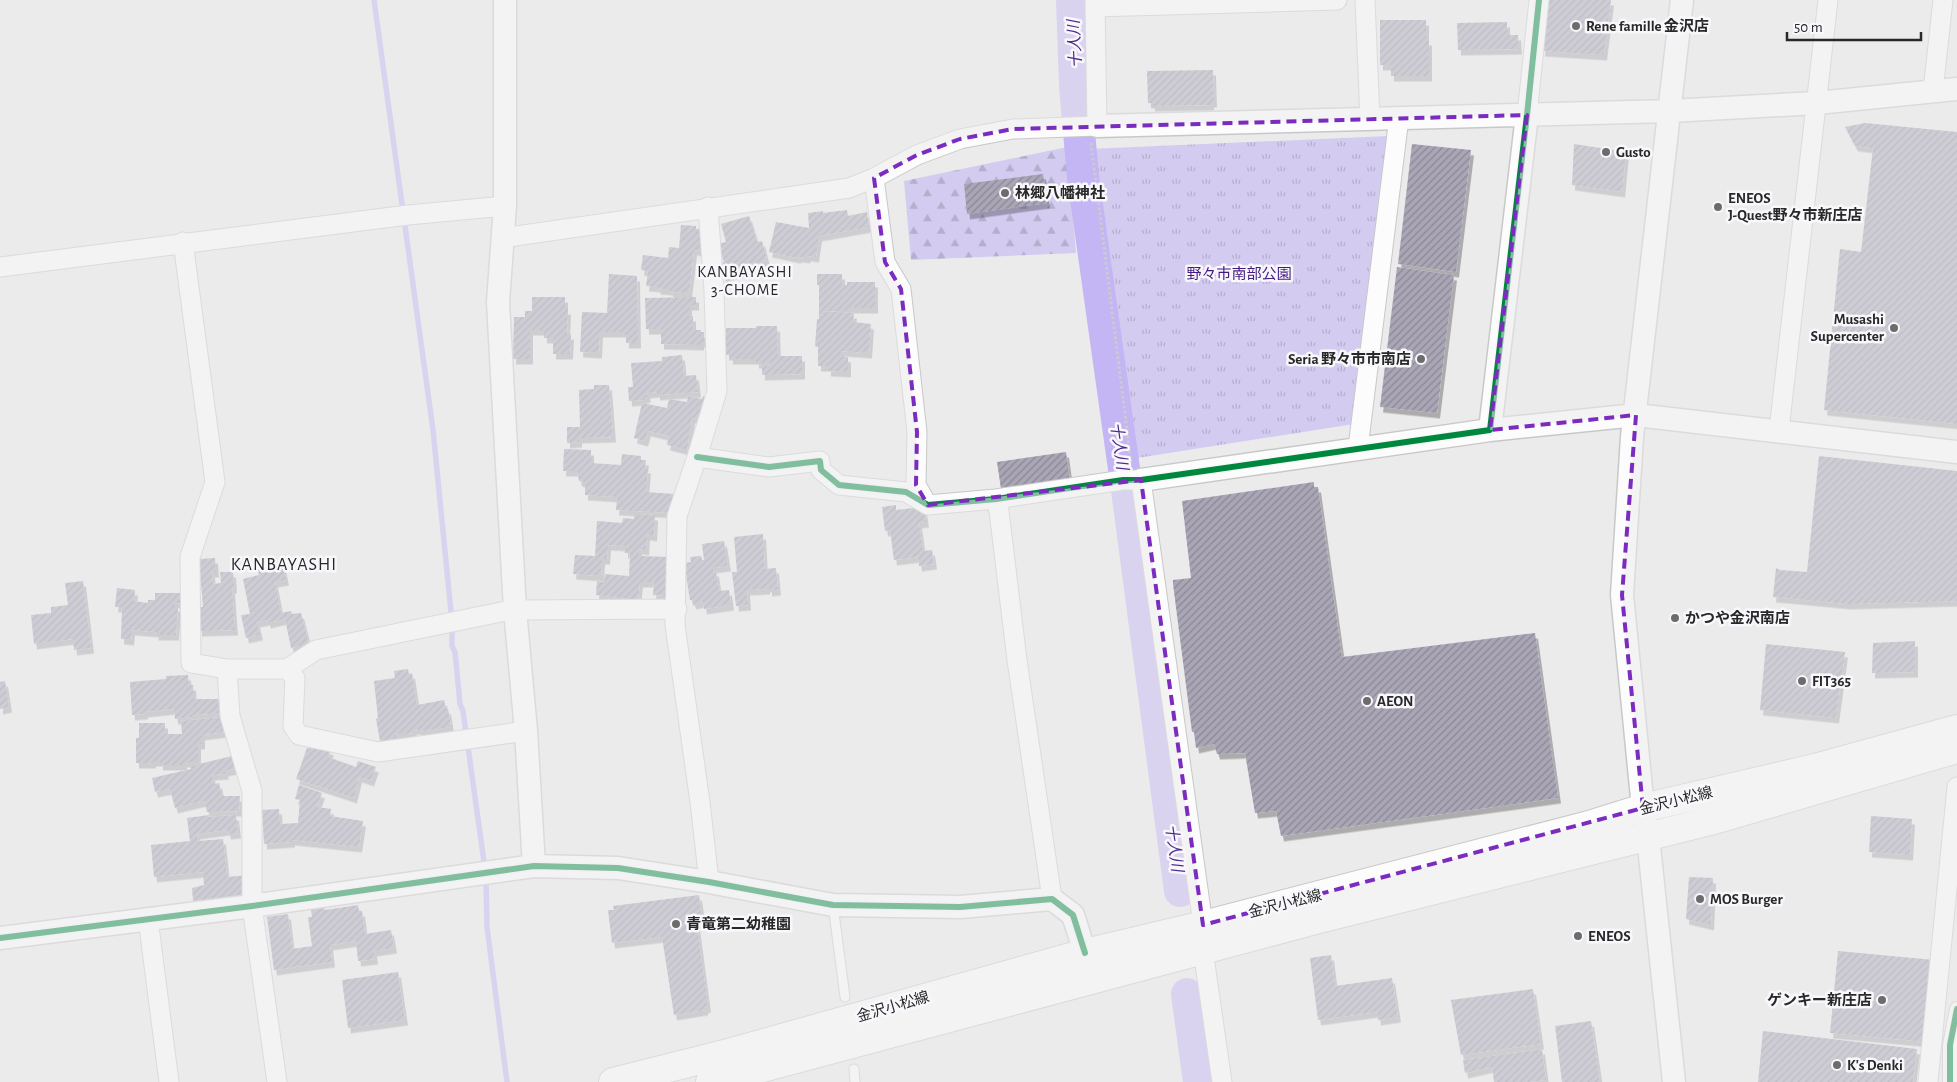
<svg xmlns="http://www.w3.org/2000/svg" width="1957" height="1082" font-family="'Alegreya Sans','Noto Sans JP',sans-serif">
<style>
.grass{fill:url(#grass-tufts)}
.forest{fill:url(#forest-firs)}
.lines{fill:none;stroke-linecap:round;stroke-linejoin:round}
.stream{stroke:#c4b6f4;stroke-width:5.5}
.river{stroke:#c4b6f4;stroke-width:32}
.building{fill:url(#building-hatch);filter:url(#shadow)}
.service-casing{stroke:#c8c8c9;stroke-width:11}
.pedestrian-casing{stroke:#c8c8c9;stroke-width:16}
.minor-casing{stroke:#c8c8c9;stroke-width:21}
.tertiary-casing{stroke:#c8c8c9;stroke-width:25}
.primary-casing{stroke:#c8c8c9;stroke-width:30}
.path{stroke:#cccccd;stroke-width:3;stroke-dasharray:2.5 2.5;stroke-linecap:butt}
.service{stroke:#fcfcfc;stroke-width:9}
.pedestrian{stroke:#fcfcfc;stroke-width:14}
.minor{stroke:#fcfcfc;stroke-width:19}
.tertiary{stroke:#fcfcfc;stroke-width:22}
.primary{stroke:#fcfcfc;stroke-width:28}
.cycleway-casing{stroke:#f8f7fb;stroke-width:9}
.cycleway{stroke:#00873e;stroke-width:6}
.marked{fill:none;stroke:#7b2cbf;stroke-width:4;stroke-dasharray:10 6;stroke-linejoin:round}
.poi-dot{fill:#6c6c6d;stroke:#f8f7fb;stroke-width:2}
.labels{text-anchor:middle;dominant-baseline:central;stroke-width:5;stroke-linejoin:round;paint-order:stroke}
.poi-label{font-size:15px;font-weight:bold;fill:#282829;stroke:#f8f7fb;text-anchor:start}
.park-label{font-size:15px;fill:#421a80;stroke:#f8f7fb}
.street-label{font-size:15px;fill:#282829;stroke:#f8f7fb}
.water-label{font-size:16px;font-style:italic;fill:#4e2a8f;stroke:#f8f7fb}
.neighbourhood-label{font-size:16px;letter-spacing:1px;fill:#282829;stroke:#f8f7fb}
.quarter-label{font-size:18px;letter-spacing:1px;fill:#282829;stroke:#f8f7fb}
</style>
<defs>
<pattern id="grass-tufts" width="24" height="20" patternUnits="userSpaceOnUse" patternTransform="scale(1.25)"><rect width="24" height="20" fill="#d3ccf0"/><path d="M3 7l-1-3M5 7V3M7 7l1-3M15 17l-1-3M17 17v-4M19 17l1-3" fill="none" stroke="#b5afce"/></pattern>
<pattern id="forest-firs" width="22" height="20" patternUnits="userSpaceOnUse" patternTransform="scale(1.25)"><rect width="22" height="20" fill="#d3ccf0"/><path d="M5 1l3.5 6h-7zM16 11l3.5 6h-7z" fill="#b5afce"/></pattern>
<pattern id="building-hatch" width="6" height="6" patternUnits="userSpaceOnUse" patternTransform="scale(1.25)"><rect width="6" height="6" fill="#aba6b6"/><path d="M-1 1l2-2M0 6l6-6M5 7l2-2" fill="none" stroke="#8b8794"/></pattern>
<filter id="shadow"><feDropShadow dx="3" dy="5.5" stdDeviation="0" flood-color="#0004"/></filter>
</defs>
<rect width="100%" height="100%" fill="#ebebec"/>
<path class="grass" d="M1388,136L1354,424L1131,459L1089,149Z"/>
<path class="forest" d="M1067,147L1076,253L911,260L904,181Z"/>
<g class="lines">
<path class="stream" d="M374,0L433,430L452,622V646L455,652L460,704L463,711L485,869
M486,878L487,927L507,1082"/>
<path class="river" d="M1072,0L1075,86L1083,177L1127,490L1180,891
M1187,994L1199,1082"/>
</g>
<path class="building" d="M1548,0H1611L1604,55L1542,51Z
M1380,20H1426V40H1429V76H1391V65H1380Z
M1507,22V35H1518L1519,49L1458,50L1457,23Z
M1213,70L1214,102H1211V105L1152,106V103H1148L1147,71Z
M1865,123L1957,132V424L1824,410L1840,249L1861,252L1873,148L1855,146L1845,127Z
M1412,144L1471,150L1456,272L1398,264Z
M1574,144L1626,152L1622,192L1572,185Z
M1043,174L1047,203L967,214L964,184Z
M847,210L848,216L867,212L869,227L819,236L816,257L808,256L807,258L800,257L797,258L769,252L776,222L809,228L808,213L823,211V213Z
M749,216L757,242L762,241L767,260L753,264L754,267L723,277L719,263L724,262L718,244L726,242L721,224Z
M681,225L696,226V229H699L701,236L702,251L694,250L689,293L670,292V290L657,289L658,287L646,286L648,271L641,270L643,255L668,258L669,247L679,248Z
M1397,267L1454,275L1437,413L1380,407Z
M609,274L637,276L638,343H626V335H624V332H600L599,353L580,352L582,312L607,313Z
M817,274H842V285H847V282H875V308H849V311H819V285H817Z
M532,297H565V309H568L567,334H571L570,354H553V338H544V330H530V359H513L514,317H525V311H532Z
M696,297V305H689V316H693V330H701V332H704V342H701V345L661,344V333H664V329H646L645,298Z
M819,311L854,313L853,322L871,324L869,353L841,351V356L848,357V372L828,371V366H818V347L815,346L817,319H819Z
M756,326H777L778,356H802V374L762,375V366H771V363H756V359H730V355H726V328H756Z
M682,355L684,376L696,375L698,392L657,395V392L647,393L648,397L644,398V400L629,401L628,387H633L631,363L662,361V357Z
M594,385H609L613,437L579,438V442L567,443V427H580L579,390L594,389Z
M688,396L702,399L703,396L709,398L705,416L698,414L697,419L692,418L687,450L667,445L669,436L648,431L645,441L634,438L642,403L667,408L669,399L687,402Z
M564,449L591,450V463L621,465L622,454L641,456V460H646L645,468H648L646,492L674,494L673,513L616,510L617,497L585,495V482L579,481L577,471H563Z
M1066,452L1070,481L1001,489L997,462Z
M1819,456L1957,471V601L1848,604L1773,597L1776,568L1780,570L1807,572Z
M1314,482V487H1318L1342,657L1535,633L1558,798L1281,836L1276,811L1255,813L1245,753L1217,754L1214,744L1196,748L1194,732H1192L1173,584V580L1191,578L1182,501Z
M896,505V510L922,507L924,509L926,522L919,523L923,551L932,550L934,564L919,566L918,557L894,560L890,530L885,531L882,507Z
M634,514L655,515L654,536L647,535L646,550L639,549V556L671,557L669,596L653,595L654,582H640L638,600L596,595L597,581L604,582L605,574L629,576L630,553H625V546L608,545L607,559H602L601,576L573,574L575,555L595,556L597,521L622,523L623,518L634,519Z
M763,534L765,569L776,568L778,590L769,591V587H767V589L747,590L748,605L736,606L732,572H737L734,537Z
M724,541L728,566L713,568V571H716L719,591L729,590L731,605L704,609L703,602L693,604L692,600H690L684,563L691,562L690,557L701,556L702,560H704L702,544Z
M215,558L216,572H212L213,584L221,583L220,572H233L234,588H232L235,630L199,631V614H201L200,607H203L199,559Z
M282,561L286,580L275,582L281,613L291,611L292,614L301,613L309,644L291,648L285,619L268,623L267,620L257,622L260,635L246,638L241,615L250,614L243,579L259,575L257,566Z
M83,581L91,648L74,650L73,639L34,644L31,615L51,613V607L68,605L65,583Z
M117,588L135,590L134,601L148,603V600H155V593H186V604L175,603V606H178L176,635H155L156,632L132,630L131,640L121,639L122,607H115Z
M1915,641V672L1872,673L1873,643Z
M1766,644L1845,652L1836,718L1760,710Z
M408,669L409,674L412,673L417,705L444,700L446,709H448L451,727L418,732V729L413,730V733L403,734V733H396L397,738L380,741L376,719L378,718L374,681L395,678L394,671Z
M188,675L189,685H193L194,699H224L225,713L192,715V717L175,719L174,709L145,712V714L132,715L130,682L166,679V676Z
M5,681L9,707L0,709V682Z
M222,717L224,732L202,735V744H198V762H184V765H160V761H153V763H136V738H139V723H165V734H182L181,721Z
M311,743L331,750L328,757L356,767L358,761L376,767L371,781L359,777L354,798L296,779L307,748L309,749Z
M232,756L235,769L225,771L226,774L212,775L214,784L219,783L222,796H240L239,811L207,812L204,801L175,808L170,789L155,792L152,778L191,769V766Z
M299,785L322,793L317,807L331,809L330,816L363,821L359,847L292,840V842L264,844L262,810L279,809L280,824L298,823L300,800L295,799Z
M209,815V817L236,815L238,833L228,834L227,830L197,834L198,841L223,839L227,877L248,875L250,896L193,901L192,888L204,885L203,872L154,877L151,845L190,841L187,818Z
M1871,816L1912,819L1910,855L1869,852Z
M1689,877L1713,878L1711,925L1686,919Z
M699,895L703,923L697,924L708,1007L705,1008V1010L674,1015L662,937L612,943L608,910H614L613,906Z
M358,905L359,911H362L365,934L391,930L394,948L374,951L375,959L358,961L356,941L330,945L332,962L274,970L267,917L288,914L292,949L312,946L308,917H312L311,909L324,907L325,910Z
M1838,951L1934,960L1927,1042L1830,1033Z
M1331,955L1335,986L1392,978L1398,1017L1378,1020L1377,1012L1318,1020L1310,958Z
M398,972L405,1020L348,1028L342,980Z
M1533,989L1541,1044L1461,1055L1451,1000Z
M1591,1021L1600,1082H1562L1555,1026Z
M1763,1031L1917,1049L1913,1082H1758Z
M1542,1049L1546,1080L1529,1082H1494L1492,1067L1465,1073L1463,1060Z"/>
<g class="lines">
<g class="service-casing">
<path id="service" d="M833,905L845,997
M854,1069L855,1082"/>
</g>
<g class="pedestrian-casing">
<path id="pedestrian" d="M1950,1082V1045L1957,1009"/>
</g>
<g class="minor-casing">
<path id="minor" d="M1365,0L1370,119
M1095,7L1337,0
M1933,91L1943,0
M1527,115L1539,0
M874,178L885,262L901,289L917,432L916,485L927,504
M708,207L714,291L717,391L697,457L677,516L675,625L700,802L709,882
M502,238L849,188L874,178L917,155L960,139L1013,129L1097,126L1095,0
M183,242L215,482L190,557L191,663L227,669H287L316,650L501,612L515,610L677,609
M0,267L408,215L505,206
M1779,430L1828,0
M1358,448L1399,118
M697,457L769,467L820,461L821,470L839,485L906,492L928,505L996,499L1123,480H1141L1203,925
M996,499L999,511L1017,660L1052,899
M227,669L230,716L252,791V906L277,1082
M287,669L295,678L293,726L299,735L378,752L526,731
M1957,787L1952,838L1957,840
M148,919L169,1082
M1203,950L1222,1082
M1928,1082L1952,838"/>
</g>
<g class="tertiary-casing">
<path id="tertiary" d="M505,0V206L498,302L515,610L526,731L534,866
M1097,126L1670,111L1817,103L1957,89
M1490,430L1636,415L1957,452
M1141,480L1490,430L1527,115
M0,938L252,906L534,866L618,868L709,882L833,905L960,907L1052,899L1073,915L1085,953
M1674,1082L1648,837L1643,808L1622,595L1632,437L1682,0"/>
</g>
<g class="primary-casing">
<path id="primary" d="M613,1082L732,1052L1085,953L1203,925L1589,825L1643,808L1815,768L1957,729
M710,1082L1319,919L1710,821L1957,749"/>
</g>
<path class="path" d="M1091,143L1131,462"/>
<use href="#service" class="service"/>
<use href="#pedestrian" class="pedestrian"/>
<use href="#minor" class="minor"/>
<use href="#tertiary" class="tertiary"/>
<use href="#primary" class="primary"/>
<g class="cycleway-casing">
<path id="cycleway" d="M697,457L769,467L820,461L821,470L839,485L906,492L928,505L996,499L1123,480H1141L1490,430L1527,115L1539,0
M0,938L252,906L534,866L618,868L709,882L833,905L960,907L1052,899L1073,915L1085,953
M1950,1082V1045L1957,1009"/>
</g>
<use href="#cycleway" class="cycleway"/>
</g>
<path d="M0 0H1957V1082H0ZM1527,115L1490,430L1636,415L1622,595L1643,808L1203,925L1141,480L928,505L916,485L917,432L901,289L885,262L874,178L917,155L960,139L1013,129Z" fill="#ebebec" fill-opacity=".55" fill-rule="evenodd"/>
<path class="marked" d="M1527,115L1490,430L1636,415L1622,595L1643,808L1203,925L1141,480L928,505L916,485L917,432L901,289L885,262L874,178L917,155L960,139L1013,129Z"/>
<g class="poi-dot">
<circle cx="1576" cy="26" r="5"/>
<circle cx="1606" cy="152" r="5"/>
<circle cx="1005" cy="193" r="5"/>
<circle cx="1718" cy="207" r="5"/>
<circle cx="1894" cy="328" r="5"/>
<circle cx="1421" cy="359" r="5"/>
<circle cx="1675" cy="618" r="5"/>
<circle cx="1802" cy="681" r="5"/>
<circle cx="1367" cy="701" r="5"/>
<circle cx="1700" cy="899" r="5"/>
<circle cx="676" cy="924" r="5"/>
<circle cx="1578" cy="936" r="5"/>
<circle cx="1882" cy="1000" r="5"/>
<circle cx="1837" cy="1065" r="5"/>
</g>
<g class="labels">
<g class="poi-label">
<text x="1586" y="26">Rene famille 金沢店</text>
<text x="1616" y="152">Gusto</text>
<text x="1015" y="193">林郷八幡神社</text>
<text x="1728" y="198">ENEOS<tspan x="1728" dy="17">J-Quest野々市新庄店</tspan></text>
<text x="1884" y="319" text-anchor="end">Musashi<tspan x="1884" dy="17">Supercenter</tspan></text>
<text x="1411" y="359" text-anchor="end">Seria 野々市市南店</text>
<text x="1685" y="618">かつや金沢南店</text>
<text x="1812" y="681">FIT365</text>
<text x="1377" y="701">AEON</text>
<text x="1710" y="899">MOS Burger</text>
<text x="686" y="924">青竜第二幼稚園</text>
<text x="1588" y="936">ENEOS</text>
<text x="1872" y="1000" text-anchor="end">ゲンキー新庄店</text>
<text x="1847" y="1065">K's Denki</text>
</g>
<g class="park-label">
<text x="1239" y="274">野々市南部公園</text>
</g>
<g class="street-label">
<text transform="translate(1676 801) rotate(-14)">金沢小松線</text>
<text transform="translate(1285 904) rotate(-14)">金沢小松線</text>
<text transform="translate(893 1007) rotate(-16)">金沢小松線</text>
</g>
<g class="water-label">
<text transform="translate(1075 44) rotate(-93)">十人川</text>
<text transform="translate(1119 446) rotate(82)">十人川</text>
<text transform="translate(1174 848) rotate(82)">十人川</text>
</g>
<g class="neighbourhood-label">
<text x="745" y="272">KANBAYASHI<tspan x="745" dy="18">3-CHOME</tspan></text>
</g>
<g class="quarter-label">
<text x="284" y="565">KANBAYASHI</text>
</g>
</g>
<path d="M1787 32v8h134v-8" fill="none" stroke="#282829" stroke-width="2.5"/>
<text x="1794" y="32" font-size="15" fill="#282829" stroke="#f8f7fb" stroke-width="4" paint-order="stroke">50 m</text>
</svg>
